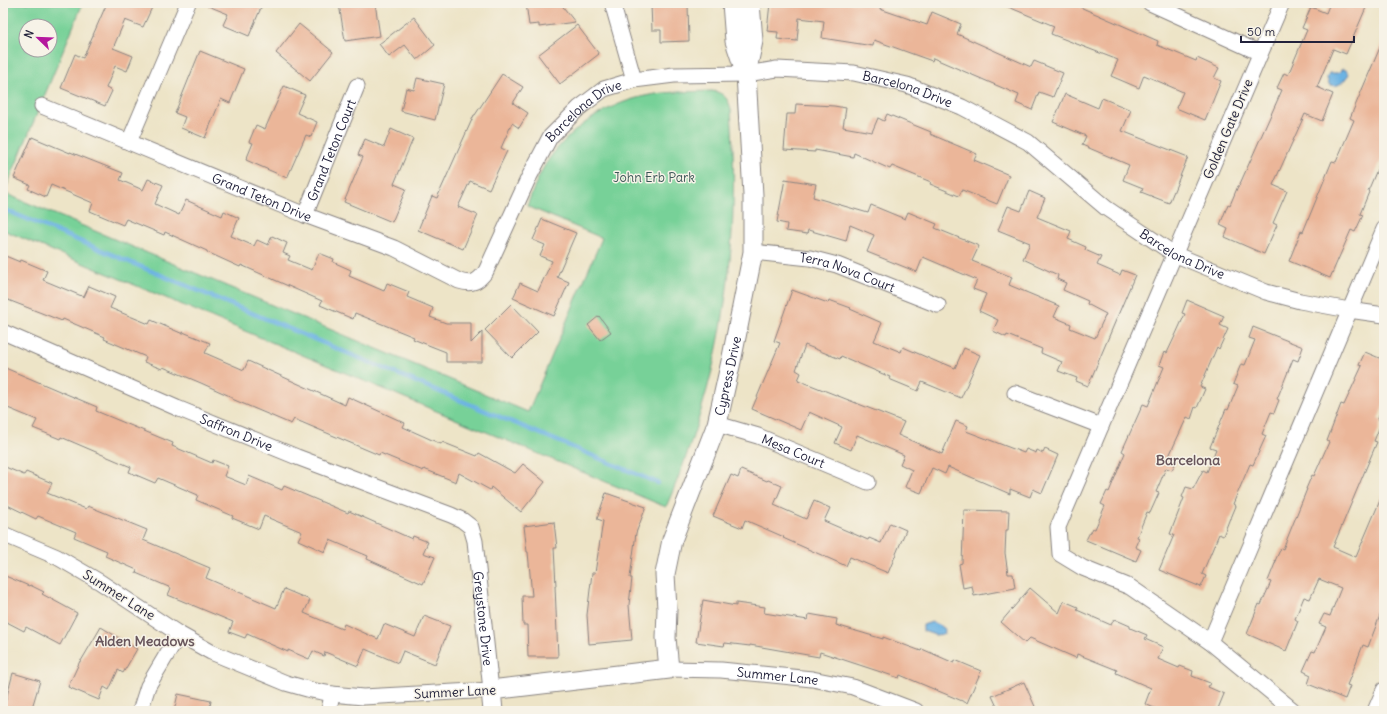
<svg xmlns="http://www.w3.org/2000/svg" width="1387" height="714" font-family="Delius,sans-serif">
<style>
.green{fill:#77d198;stroke:#4c7a6a;fill-rule:evenodd}
.water{fill:#6cb3e3;stroke:#476a8f}
.lines{fill:none;stroke-linecap:round;stroke-linejoin:round}
.stream{stroke:#6cb3e3;stroke-width:4.5}
.building{fill:#ebb699}
.minor-casing{stroke:#888381;stroke-width:17}
.tertiary-casing{stroke:#888381;stroke-width:21}
.minor{stroke:#fff;stroke-width:15}
.tertiary{stroke:#fff;stroke-width:19}
.labels{text-anchor:middle;dominant-baseline:central;stroke-width:3;stroke-linejoin:round;paint-order:stroke}
.street-label{font-size:13px;fill:#22223b;stroke:#f7f3e8}
.park-label{font-size:13px;fill:#3c5757;stroke:#f7f3e8}
.neighbourhood-label{font-size:14px;font-weight:bold;fill:#68565c;stroke:#f7f3e8}
</style>
<rect width="100%" height="100%" fill="#f7f3e8"/>
<filter id="ink" filterUnits="userSpaceOnUse"><feTurbulence type="fractalNoise" baseFrequency=".025" numOctaves="2"/><feDisplacementMap in="SourceGraphic" scale="8" xChannelSelector="R" yChannelSelector="G"/><feConvolveMatrix kernelMatrix="1 2 1 2 8 2 1 2 1" color-interpolation-filters="sRGB"/></filter>
<filter id="wash" filterUnits="userSpaceOnUse"><feTurbulence type="fractalNoise" baseFrequency=".012" numOctaves="4" result="noise"/><feDisplacementMap in="SourceGraphic" scale="16" xChannelSelector="R" yChannelSelector="G"/><feGaussianBlur stdDeviation="0.9" result="paint"/><feColorMatrix in="noise" values="0 0 0 0 0 0 0 0 0 0 0 0 0 0 0 0 0 1.4 0 .05"/><feComposite in="paint" operator="in"/></filter>
<g filter="url(#wash)">
<rect width="100%" height="100%" fill="#ede4c7"/>
<path class="green" d="M3,3H83L4,193L528,412L602,238L527,206C533,190 539,173 549,159C571,128 607,104 645,96C666,91 689,92 712,91C723,92 729,99 731,110C738,210 731,311 702,407C692,442 680,475 666,507L3,230ZM26,26H50V50H26Z"/>
<path class="water" d="M1342,69L1346,70L1349,74C1344,81 1338,89 1329,84L1327,78L1329,73H1338Z
M932,622L944,628L945,630L944,634L935,635L923,631V625Z"/>
<g class="lines">
<path class="stream" d="M3,209L658,483"/>
</g>
<g id="blocks">
<path class="building" d="M107,3H154L143,27L125,20L113,48L133,56L127,71L115,66L106,88L112,91L105,106L61,88L75,54L83,58Z
M201,3H263L249,36L223,25L228,14Z
M348,3H375L380,36L345,41L339,4Z
M526,3H560L575,22L539,27V24L529,25Z
M770,3H881L880,9L927,25L932,12L961,24L957,34L1031,67L1034,61L1063,73L1053,97L1039,92L1032,110L1016,103L1019,95L933,58L932,61L874,40L873,46L822,38L824,21L799,18L797,41L777,39L778,32L767,31Z
M999,3H1082L1080,7L1158,41L1157,45L1196,61L1197,58L1219,68L1214,78L1221,81L1205,120L1176,108L1183,92L1144,75L1139,88L1111,76L1118,60L1051,34L1054,26Z
M1330,3H1368L1346,54L1333,49L1317,87L1333,94L1322,121L1305,114L1273,185L1287,191L1273,223L1277,225L1264,254L1225,237L1228,229L1220,225L1228,204L1230,205L1238,186H1239L1282,90L1277,88L1284,73L1288,75L1307,30L1302,28L1311,7L1326,13Z
M651,5H688L689,41L661,42V30H652Z
M414,17L435,45L417,60L405,45L389,57L379,44Z
M299,24L333,52L310,81L276,53Z
M577,25L599,54L560,84L538,55Z
M1384,38V153L1368,191L1369,192L1360,214L1363,215L1355,232L1351,230L1330,278L1289,261L1301,231L1303,232L1332,161L1336,162L1354,120L1350,118Z
M200,51L244,69L230,103L221,99L205,138L181,128L185,117L175,113Z
M502,74L523,87L513,103L528,113L519,128L512,123L501,148L507,151L489,189L470,181L458,207L478,215L463,249L418,230L432,196L437,198L474,115H475Z
M417,78L444,84L435,120L401,111L406,88L414,90Z
M284,86L305,95L297,113L317,122L311,137L306,135L287,178L246,160L253,143L249,142L256,125L265,129Z
M1065,94L1098,108L1102,98L1131,110L1122,131L1188,157L1169,203L1141,192L1143,188L1123,180L1129,165L1082,145L1086,136L1053,122Z
M796,104L834,106L846,108L843,127L872,132L878,118L884,121L887,114L931,132L930,134L977,154L974,160L1009,175L997,204L962,190L959,196L930,184L931,182L892,166L890,169L854,153L853,157L815,150V152L784,150L787,114H795Z
M391,129L413,139L394,184L406,189L392,222L344,202L363,157L358,155L365,139L384,147Z
M32,137L70,153V152L123,173L120,180L143,190L148,179L163,185L155,204L179,215L186,200L222,216L224,211L239,218L231,236L254,246L257,240L268,245L272,236L287,243L283,253L290,256L288,260L312,270L319,253L334,259L333,262L351,270L349,276L384,291L387,283L409,292L407,297L433,308L430,317L446,323H471V343L482,332V362H446V352L413,339L414,337L355,313L353,319L320,305L322,301L241,265L240,267L207,252V251L165,232L164,235L126,219L123,225L90,211L93,203L51,185L46,197L28,189L30,185L14,178Z
M785,179L816,184L813,197L868,213L871,205L905,219L908,212L937,224L935,228L979,246L972,261L1012,277L1009,285L1059,306L1054,317L1071,324L1070,328L1095,338L1106,314L1087,304L1088,301L1063,290L1066,283L1057,279L1058,275L1023,259L1030,243L998,230L1008,206L1021,211L1029,191L1045,198L1037,217L1071,231L1068,239L1086,247L1085,250L1101,257L1097,265L1120,275L1122,270L1135,275L1088,386L1076,381L1077,378L1058,371L1062,362L1041,353L1042,349L1007,335L1006,337L993,331L998,320L979,311L986,294L973,289L977,280L923,257L917,272L867,252L874,235L850,225L846,241L808,230L807,234L786,231L787,224L777,222Z
M542,219L576,233L557,277L569,282L554,316L513,298L520,283L538,291L552,261L540,256L545,245L533,240Z
M3,255L20,262L21,260L47,271L43,280L84,297L89,286L115,297L110,308L149,324L151,320L183,334V332L210,343L205,353L244,370L248,361L345,405L348,397L405,423L403,427L441,444L442,442L477,456L479,453L515,473L523,464L545,482L521,512L491,487L490,490L459,473L456,482L424,469L423,471L380,453L379,455L294,419L291,424L232,399V397L201,383L163,367L162,369L144,362L146,357L104,339L105,337L63,319L62,321L3,298Z
M792,290L828,303L829,300L851,308L850,309L882,323L874,341L901,352L903,347L942,364L943,363L955,368L964,348L980,355L961,398L922,382L918,391L889,379L890,377L841,356L840,359L805,345L796,370L801,373L798,380L904,422L898,435L942,454L956,421L968,426L966,431L1024,453L1026,449L1036,453L1037,450L1043,453L1045,449L1058,455L1042,493L1033,489L1030,497L1010,489V494L948,467L945,474L932,468L921,493L905,487L912,470L900,464L904,455L857,435L851,450L835,443L842,427L809,412L801,430L752,409L780,343L774,341Z
M1187,300L1224,316L1220,325L1228,329L1219,349L1217,347L1200,387L1205,389L1197,408L1195,407L1191,419L1187,417L1169,456L1177,460L1172,470L1166,468L1156,492L1159,493L1150,513L1147,512L1137,537L1139,538L1135,547L1141,550L1136,561L1086,540L1092,528L1095,529L1105,506L1101,504L1107,491L1109,492L1125,453L1122,451L1143,404L1148,406L1164,367L1159,365L1164,352L1167,353L1175,336L1185,314L1182,313Z
M511,304L538,332L512,358L485,330Z
M599,316L611,332L600,340L588,325Z
M1253,327L1303,347L1298,361L1293,359L1277,399L1279,400L1274,413L1271,412L1262,434L1266,436L1253,465L1250,464L1233,504L1236,506L1231,518H1230L1223,536L1219,534L1202,574L1206,576L1201,587L1159,570L1174,535L1170,534L1184,498L1182,497L1186,487L1193,489L1203,470L1207,472L1216,449L1210,447L1226,409L1228,410L1238,386L1233,384L1241,364L1245,365L1255,340L1249,338Z
M1365,352L1384,360V404L1378,419L1382,421L1374,441L1377,442L1333,547L1356,557L1384,491V605L1368,647L1363,645L1354,668L1347,685L1350,686L1345,699L1308,684L1311,675L1303,671L1312,651L1315,652L1326,627L1319,624L1324,614L1330,616L1341,588L1319,579L1310,599L1304,597L1295,619L1298,621L1286,651L1247,634L1259,604L1261,605L1271,582L1268,581L1276,561H1275L1281,548L1283,549L1307,489H1306L1312,475L1314,476L1329,442L1327,441L1341,404L1344,405L1362,366L1359,365Z
M3,367L97,407L96,411L173,443L172,446L212,463L213,460L228,466L224,476L246,485L249,476L282,490L284,486L348,513L349,511L412,539L413,536L428,542L423,553L435,557L423,584L367,559L368,556L330,540L325,552L298,540L302,532L264,516L259,529L232,518L233,516L196,500L198,495L158,478L155,483L129,472L131,467L61,437L60,439L33,428L37,420L3,406Z
M3,466L24,475L26,472L52,483L47,493L86,509L88,506L147,530L143,540L210,568L206,578L276,608L284,589L310,600L304,613L342,629L344,624L378,639L384,624L415,637L424,616L450,626L435,664L403,651L398,663L365,649L358,666L325,652L324,656L313,651L309,659L288,650V652L247,634L245,638L229,632L233,622L168,595L171,588L136,573L137,570L105,556L107,551L74,537L76,532L38,516L36,519L3,503Z
M741,470L767,481L768,480L782,486L774,505L806,519L814,501L830,508L824,521L868,540L869,538L881,543L890,523L906,530L888,573L850,557L846,566L783,538L784,537L745,520L742,528L713,516L731,475L738,478Z
M606,493L646,507L636,533L630,578H632L629,605L632,640L589,644L587,615L592,573H595L603,521L597,519Z
M964,510L1009,511L1008,530H1006L1005,553L1008,574H1013L1015,588L974,596L972,586L963,588L959,564L962,563Z
M554,522L557,548H554L556,586H555L558,657H528L527,625H523L522,596H532L528,552H527L524,526Z
M3,575L29,586L30,585L44,592L42,594L77,613L60,645L26,627L24,631L3,620Z
M1030,588L1059,613L1064,601L1078,607L1077,610L1111,625L1114,619L1130,626V628L1147,635L1145,639L1163,647L1158,659L1179,668L1180,666L1193,671L1192,676L1210,683L1208,687L1224,694L1217,711H1161L1145,704L1151,688L1116,673L1117,670L1077,654L1076,658L1030,638L1025,643L1001,622Z
M703,600L736,606V603L765,607L764,613L808,620L809,614L837,619L836,625L883,639V637L921,651L922,649L954,663L955,660L981,671L967,703L900,675L899,678L820,652L819,657L750,645V646L725,643L724,646L696,642Z
M101,627L137,649L123,673L118,670L109,690L104,687L99,700L68,687L80,661H81Z
M13,673L40,681L31,711H3Z
M1024,682L1037,711H999L992,696Z
M178,694L211,701L209,711H174Z"/>
</g>
</g>
<g filter="url(#ink)">
<use href="#blocks" fill-opacity="0" stroke="#888381" stroke-width="1"/>
<g class="lines">
<g class="minor-casing">
<g id="minor">
<path d="M614,3L613,6L634,80"/>
<path d="M1150,3L1260,53"/>
<path d="M1282,3L1058,527L1060,554L1083,568L1130,587L1210,642L1294,711"/>
<path id="s1" d="M42,106L305,215L394,248L459,281C472,285 478,282 486,271L528,179L550,137L579,108L604,89L634,80L674,75L746,74L777,69L854,73L907,85L962,107L1028,142L1106,208L1174,254L1266,292L1300,301L1349,310L1384,315"/>
<path d="M129,142L188,3"/>
<path id="s2" d="M305,215L357,86"/>
<path id="s3" d="M753,252L810,258L837,265L938,305"/>
<path id="s4" d="M3,332L177,408L297,457L451,515L462,520L471,527L475,541L491,690L363,697L332,694L311,690L286,683L211,652L179,634L100,582L57,557L3,534"/>
<path d="M1015,393L1101,426"/>
<path id="s5" d="M717,424L758,436L868,482"/>
<path d="M1210,642L1384,229"/>
<path id="s6" d="M669,669L721,670L812,679L853,687L916,711"/>
<path d="M140,711L148,686L179,634"/>
<path d="M329,711L332,694"/>
<path d="M1375,711L1384,690"/>
</g>
</g>
<g class="tertiary-casing">
<g id="tertiary">
<path d="M746,74L753,41L750,3"/>
<path id="s7" d="M493,711L491,690L669,669L666,638L667,609L665,574L672,540L717,424L732,357L753,252V195L746,74L735,41L732,3"/>
</g>
</g>
<use href="#minor" class="minor"/>
<use href="#tertiary" class="tertiary"/>
</g>
</g>
<g class="labels">
<g class="street-label">
<text stroke="none"><textPath href="#s1" startOffset="1013">Barcelona Drive</textPath></text>
<text stroke="none"><textPath href="#s1" startOffset="676">Barcelona Drive</textPath></text>
<text transform="translate(1228 129) rotate(-67)">Golden Gate Drive</text>
<text stroke="none"><textPath href="#s2" startOffset="70">Grand Teton Court</textPath></text>
<text stroke="none"><textPath href="#s1" startOffset="238">Grand Teton Drive</textPath></text>
<text stroke="none"><textPath href="#s1" startOffset="1337">Barcelona Drive</textPath></text>
<text stroke="none"><textPath href="#s3" startOffset="97">Terra Nova Court</textPath></text>
<text stroke="none"><textPath href="#s7" startOffset="504">Cypress Drive</textPath></text>
<text stroke="none"><textPath href="#s4" startOffset="254">Saffron Drive</textPath></text>
<text stroke="none"><textPath href="#s5" startOffset="81">Mesa Court</textPath></text>
<text transform="translate(119 595) rotate(32)">Summer Lane</text>
<text stroke="none"><textPath href="#s4" startOffset="600">Greystone Drive</textPath></text>
<text stroke="none"><textPath href="#s6" startOffset="109">Summer Lane</textPath></text>
<text transform="translate(455 692) rotate(-3)">Summer Lane</text>
</g>
<g class="park-label">
<text x="654" y="177">John Erb Park</text>
</g>
<g class="neighbourhood-label">
<text x="1188" y="460">Barcelona</text>
<text x="145" y="641">Alden Meadows</text>
</g>
</g>
<rect width="1387" height="714" fill="none" stroke="#f7f3e8" stroke-width="16"/>
<g transform="translate(38 38) rotate(293)"><circle r="19" fill="#f7f3e8" stroke="#a29fa3"/>
<path d="M0-3L7 15L0 10L-7 15Z" fill="#b5179e"/>
<text y="-6" font-size="11" font-weight="bold" text-anchor="middle" fill="#22223b">N</text>
</g>
<path d="M1241 36v6h113v-6" fill="none" stroke="#22223b" stroke-width="2"/>
<text x="1247" y="36" font-size="12" fill="#22223b" stroke="#f7f3e8" stroke-width="3" paint-order="stroke">50 m</text>
</svg>
